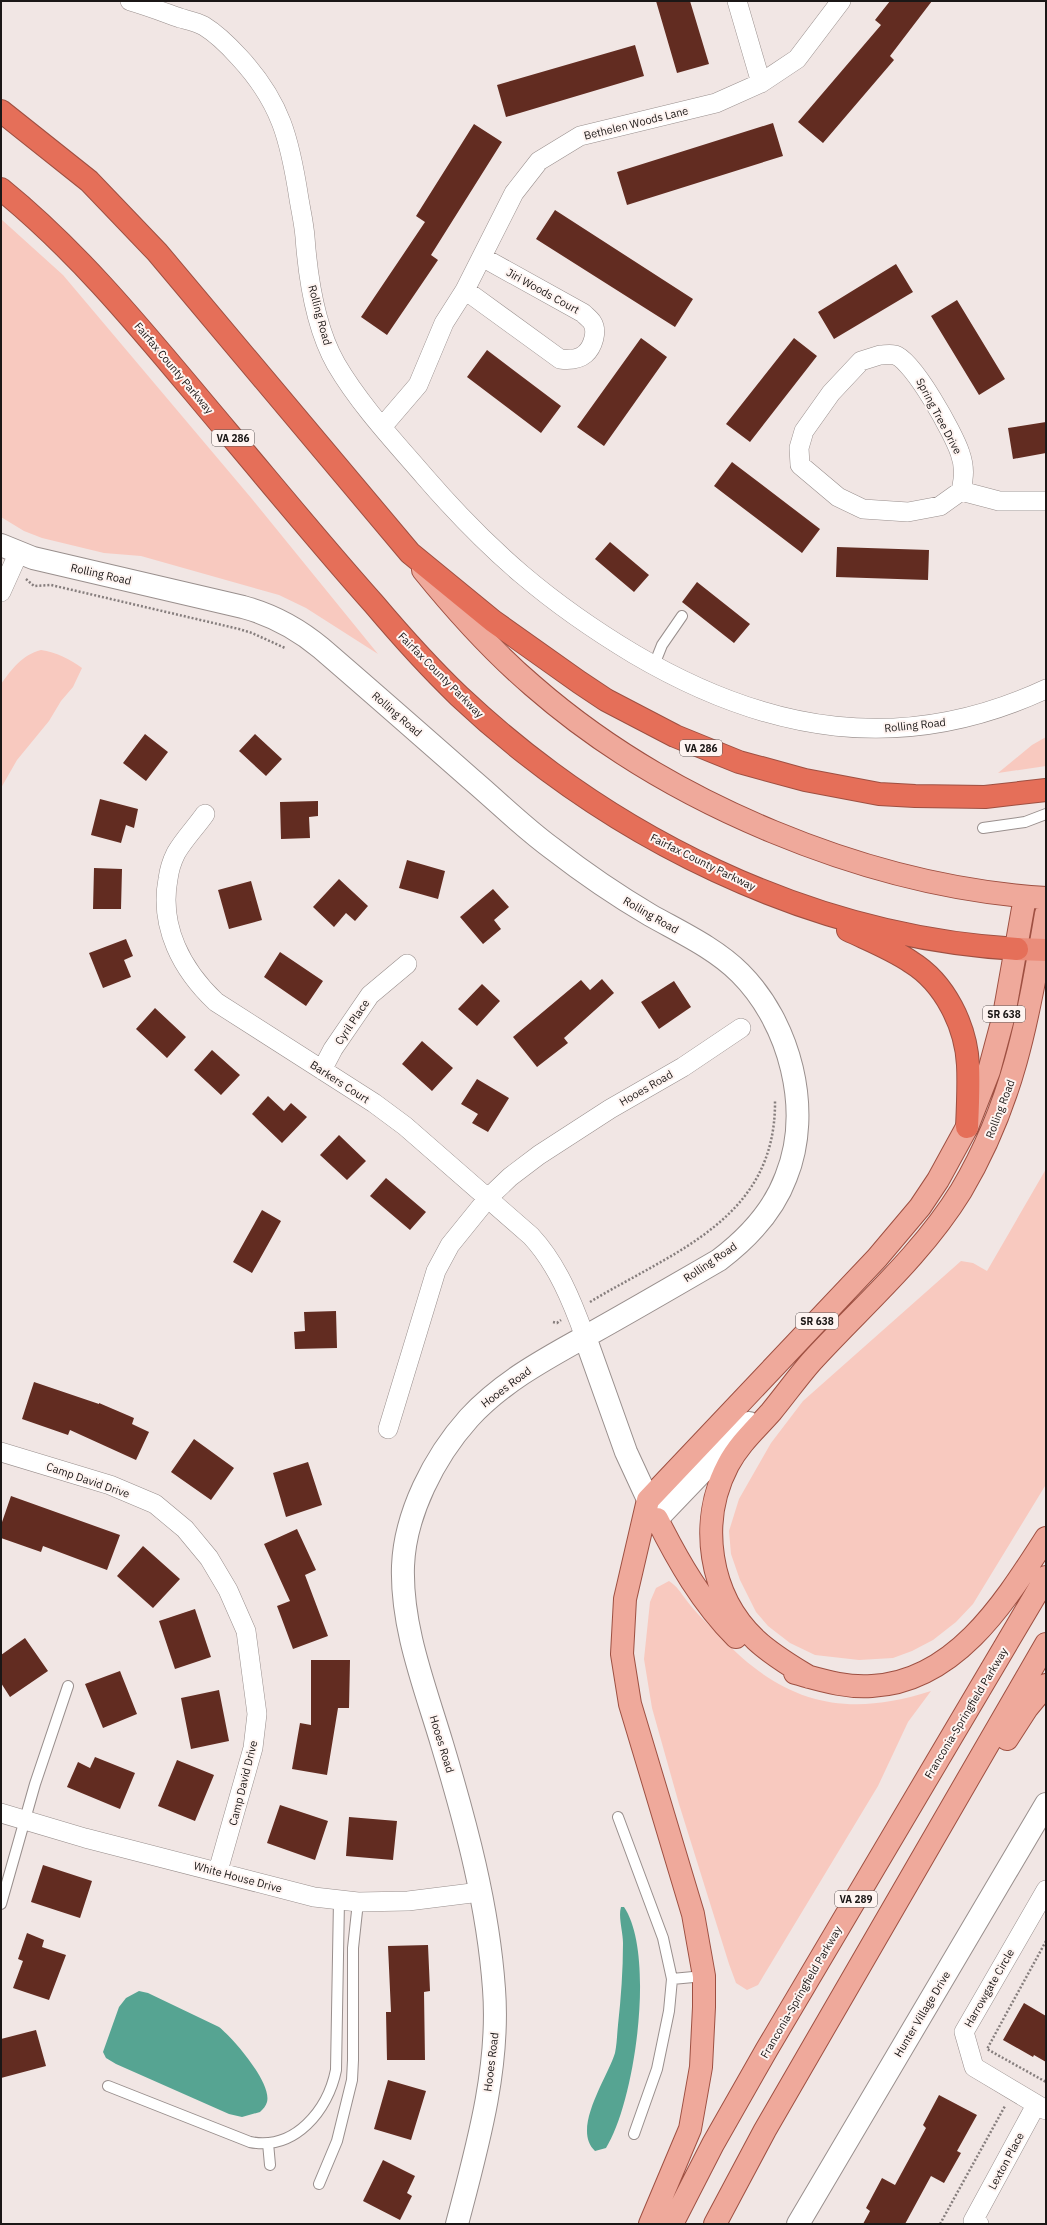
<svg xmlns="http://www.w3.org/2000/svg" width="1047" height="2225" font-family="'IBM Plex Sans',sans-serif">
<style>
.green{fill:#f8c9bf}
.water{fill:#56a492}
.building{fill:#622c21}
.lines{fill:none;stroke-linecap:round;stroke-linejoin:round}
.service-casing{stroke:#998f8d;stroke-width:12}
.minor-casing{stroke:#998f8d;stroke-width:20}
.tertiary-casing{stroke:#998f8d;stroke-width:24}
.primary-casing{stroke:#9e5042;stroke-width:24}
.trunk-casing{stroke:#9e5042;stroke-width:24}
.motorway-casing{stroke:#9e5042;stroke-width:24}
.path{stroke:#867e7d;stroke-width:2.5;stroke-dasharray:2 2;stroke-linecap:butt}
.service{stroke:#fff;stroke-width:10}
.minor{stroke:#fff;stroke-width:19}
.tertiary{stroke:#fff;stroke-width:22}
.primary{stroke:#efa99b;stroke-width:22}
.trunk{stroke:#ea8c7a;stroke-width:22}
.motorway{stroke:#e56f59;stroke-width:22}
.labels{text-anchor:middle;dominant-baseline:central;stroke-width:4;stroke-linejoin:round;paint-order:stroke}
.shield{fill:#fef4f1;stroke:#5f5958;stroke-width:1}
.shield-label{font-size:10px;font-weight:bold;fill:#1b1716}
.street-label{font-size:11px;fill:#1b1716;stroke:#fef4f1}
</style>
<rect width="100%" height="100%" fill="#f1e6e4"/>
<path class="green" d="M1,219L63,275L252,499L378,654L306,608L279,595L141,556L104,553L42,538L24,531L1,517Z
M41,650C56,652 70,659 82,668L73,687L61,701L49,721L17,760L1,788V684C12,669 22,655 41,650Z
M1046,737V766L998,773L1032,745Z
M1046,1169L1045,1486L973,1604L956,1622L933,1640L912,1651L893,1658L859,1660L815,1655L790,1643L768,1626L756,1612L740,1580L731,1554L729,1531L739,1499L771,1443L803,1401L961,1261L973,1263L987,1271Z
M669,1581C678,1587 680,1592 687,1601C696,1613 709,1625 720,1636C782,1703 845,1719 931,1691L908,1722L878,1786L758,1985L747,1990L736,1983L729,1964L679,1804L652,1708L644,1659L650,1602L656,1588Z"/>
<path class="water" d="M621,1907H624C656,1954 635,2102 606,2148L595,2151C571,2129 608,2077 615,2053C617,2044 617,2034 618,2025C621,1998 623,1970 623,1943C623,1932 618,1917 621,1907Z
M139,1991L148,1993L219,2027C233,2038 272,2083 267,2102C266,2106 263,2109 260,2112L242,2117L229,2114L116,2064L106,2058L103,2052L119,2007L126,1998Z"/>
<path class="building" d="M656,1H690L709,64L677,73Z
M890,1H932L890,56L894,60L823,143L798,122L881,25L875,20Z
M635,45L644,76L506,117L497,85Z
M773,123L783,156L627,205L617,172Z
M474,124L502,142L431,255L438,260L387,335L361,317L425,222L416,216Z
M555,210L693,299L675,327L536,239Z
M896,264L913,292L834,339L818,312Z
M957,300L1005,379L979,395L931,316Z
M641,338L667,357L604,446L577,427Z
M794,338L817,356L750,442L726,424Z
M487,350L561,406L541,433L467,377Z
M1046,422V453L1013,459L1008,428Z
M732,462L820,529L802,553L714,486Z
M610,542L649,575L634,592L595,559Z
M837,547L929,550L928,580L836,577Z
M697,582L750,624L734,643L682,602Z
M145,734L168,752L146,781L123,763Z
M255,734L282,759L266,776L239,751Z
M100,799L138,809L134,828L126,825L121,843L91,835Z
M318,801V816L309,817L310,838L281,839L280,802Z
M407,860L445,871L438,899L399,888Z
M94,868L122,869L121,909H93Z
M339,879L368,906L355,921L346,913L334,927L313,907Z
M251,881L262,920L229,929L218,890Z
M493,889L509,907L494,920L501,929L483,944L460,917Z
M126,939L133,956L124,960L131,977L103,988L89,953Z
M280,952L323,981L306,1006L264,977Z
M602,979L614,993L564,1038L568,1043L537,1067L513,1037L581,980L590,990Z
M674,981L691,1007L659,1029L641,1002Z
M482,984L500,1001L477,1026L458,1009Z
M155,1008L186,1037L167,1058L136,1029Z
M422,1041L453,1068L432,1091L402,1064Z
M212,1050L240,1075L221,1095L194,1070Z
M477,1079L509,1098L488,1132L472,1123L478,1114L461,1104Z
M268,1096L284,1111L291,1103L307,1117L282,1143L252,1114Z
M339,1135L366,1161L347,1180L320,1155Z
M386,1178L426,1212L410,1230L370,1196Z
M262,1210L281,1221L252,1273L233,1262Z
M336,1311L337,1348L295,1349L294,1332L305,1331L304,1312Z
M34,1382L99,1404V1403L134,1418L132,1424L149,1432L136,1460L70,1430L68,1435L22,1419Z
M194,1439L234,1468L211,1500L171,1472Z
M308,1462L322,1505L286,1517L273,1473Z
M11,1496L120,1535L107,1570L43,1546L41,1552L1,1538V1525Z
M297,1529L316,1570L305,1575L328,1636L293,1649L277,1606L290,1601L264,1544Z
M143,1546L180,1579L153,1608L117,1576Z
M195,1609L211,1657L175,1669L159,1621Z
M25,1638L48,1671L10,1697L1,1683V1655Z
M311,1660H350L349,1708H338L327,1775L292,1769L300,1723L311,1725Z
M120,1671L137,1714L103,1728L85,1684Z
M219,1690L229,1741L191,1749L181,1698Z
M95,1757L135,1773L120,1809L67,1787L78,1762L90,1768Z
M177,1760L214,1775L195,1821L158,1806Z
M280,1805L328,1821L315,1860L267,1843Z
M349,1817L397,1821L393,1860L346,1856Z
M43,1865L92,1881L80,1918L31,1902Z
M27,1933L44,1940L42,1947L66,1955L49,2000L13,1988L23,1961L18,1959Z
M428,1945L430,1991L424,1992L425,2060H387L386,2012H391L388,1946Z
M1024,2003L1046,2016V2062L1034,2055L1033,2057L1003,2040Z
M36,2030L46,2066L1,2078V2039Z
M388,2080L426,2091L411,2140L374,2129Z
M939,2095L977,2115L957,2151L961,2153L944,2183L931,2176L905,2224H863L870,2211L866,2208L882,2178L895,2185L926,2128L923,2125Z
M383,2160L415,2176L407,2193L412,2196L400,2220L363,2201Z"/>
<g class="lines">
<g class="service-casing">
<path id="service" d="M654,665L662,645L682,616
M983,828L1025,822L1046,814
M618,1817L663,1938L672,1979L669,2011L657,2069L634,2134
M1,1904L35,1784L68,1686
M672,1979L704,1976
M108,2086L250,2142C295,2151 328,2110 336,2070L339,1900
M268,2143L270,2165
M319,2184L337,2141L352,2080L353,2060V1948L358,1902"/>
</g>
<g class="minor-casing">
<path id="minor" d="M130,1C147,6 163,12 180,18C187,20 197,22 204,26C217,34 229,46 239,57C281,102 290,140 299,199C301,211 304,224 305,237C308,279 315,327 336,364C360,405 394,441 425,477C490,552 549,603 634,654C768,733 902,756 1046,689
M737,1L761,83
M465,290L560,359C568,360 578,360 585,354C593,347 598,331 592,322C590,319 586,316 583,313L482,257
M880,355C884,355 890,354 895,355C913,360 954,434 960,453C965,467 964,477 961,491L940,506L908,512L863,509L838,497L800,465L799,448L804,431L831,393L861,361Z
M382,427L418,385L444,323L465,290L514,193L539,161L580,136L716,103L761,83L797,59L841,1
M961,491L999,501H1046
M1,592L19,552
M205,814C196,827 184,839 176,853C172,861 169,871 168,879C159,927 182,970 216,1002L374,1103L405,1126L531,1236C557,1264 572,1301 585,1337
M322,1070L333,1049L370,995L407,964
M388,1429L436,1271L450,1245L488,1198L510,1177L539,1155L610,1109L683,1067L741,1028
M1,1452L110,1485L155,1504L185,1529L209,1558L228,1590L246,1631L257,1714L253,1748L218,1871
M1,1813L85,1838L314,1897L358,1902L408,1901L480,1892
M1046,1890L964,2032L974,2067L1046,2110
M979,2224L973,2221L1036,2105"/>
</g>
<g class="tertiary-casing">
<path id="tertiary" d="M1,545L33,558L243,607C273,615 297,628 321,648C371,691 421,735 471,779C498,802 524,828 553,849C584,873 616,895 650,915C680,932 715,948 740,973C790,1023 813,1110 786,1177C773,1212 748,1238 719,1260C676,1285 633,1310 590,1334C547,1358 503,1381 469,1418C434,1457 405,1514 403,1566C401,1627 425,1687 442,1744C466,1824 488,1905 494,1989C500,2068 477,2148 457,2224
M585,1337L626,1452L657,1519L749,1423
M798,2224L1046,1804"/>
</g>
<g class="primary-casing">
<path id="primary" d="M423,570C457,612 492,651 533,686C667,803 868,887 1046,898
M657,1519C678,1561 702,1603 736,1637
M795,1673C821,1680 845,1688 872,1686C956,1682 1006,1600 1046,1538
M809,1677C791,1666 772,1655 756,1640C709,1596 698,1522 728,1465C739,1444 756,1429 771,1412C785,1395 797,1378 811,1362C862,1306 921,1256 961,1191C1015,1100 1028,1017 1046,914
M1007,1739L1027,1708L1046,1685
M650,2224L690,2129L701,2067L704,2007V1976L693,1914L630,1704L622,1654L625,1599L648,1500L877,1258L920,1207L938,1180L967,1127L989,1071L1004,1015L1025,897
M672,2224L713,2144L767,2049L1046,1577
M715,2224L765,2130L1046,1644"/>
</g>
<g class="trunk-casing">
<path id="trunk" d="M1017,949L1046,950"/>
</g>
<g class="motorway-casing">
<path id="motorway" d="M1,111L89,181L157,252L410,553L493,621L579,682L606,700L675,736L739,762L805,780L879,794L915,796L985,797L1046,790
M1,189C86,258 154,345 225,429C274,487 323,547 374,604C401,636 429,667 459,696C609,837 809,937 1017,949
M848,930C869,940 892,949 911,962C945,983 966,1026 968,1065C969,1086 968,1106 967,1127"/>
</g>
<path class="path" d="M26,579L34,586L51,585L239,629L252,633L285,648
M590,1302C674,1251 776,1219 775,1101
M553,1322L557,1323L561,1320
M1046,1941L987,2049L1046,2082
M940,2224L1005,2106"/>
<use href="#service" class="service"/>
<use href="#minor" class="minor"/>
<use href="#tertiary" class="tertiary"/>
<use href="#primary" class="primary"/>
<use href="#trunk" class="trunk"/>
<use href="#motorway" class="motorway"/>
</g>
<g class="labels">
<g class="shield">
<rect x="212" y="430" width="42" height="16" rx="3"/>
<rect x="680" y="740" width="42" height="16" rx="3"/>
<rect x="983" y="1006" width="42" height="16" rx="3"/>
<rect x="796" y="1313" width="42" height="16" rx="3"/>
<rect x="835" y="1891" width="42" height="16" rx="3"/>
</g>
<g class="shield-label">
<text x="233" y="438">VA 286</text>
<text x="701" y="748">VA 286</text>
<text x="1004" y="1014">SR 638</text>
<text x="817" y="1321">SR 638</text>
<text x="856" y="1899">VA 289</text>
</g>
<g class="street-label">
<text transform="translate(636 123) rotate(-14)">Bethelen Woods Lane</text>
<text transform="translate(543 291) rotate(29)">Jiri Woods Court</text>
<text transform="translate(320 315) rotate(75)">Rolling Road</text>
<text transform="translate(174 368) rotate(50)">Fairfax County Parkway</text>
<text transform="translate(939 416) rotate(62)">Spring Tree Drive</text>
<text transform="translate(101 574) rotate(13)">Rolling Road</text>
<text transform="translate(441 675) rotate(45)">Fairfax County Parkway</text>
<text transform="translate(397 714) rotate(41)">Rolling Road</text>
<text transform="translate(915 725) rotate(-6)">Rolling Road</text>
<text transform="translate(703 862) rotate(26)">Fairfax County Parkway</text>
<text transform="translate(651 915) rotate(30)">Rolling Road</text>
<text transform="translate(352 1022) rotate(-56)">Cyril Place</text>
<text transform="translate(340 1082) rotate(33)">Barkers Court</text>
<text transform="translate(646 1088) rotate(-30)">Hooes Road</text>
<text transform="translate(1000 1109) rotate(-69)">Rolling Road</text>
<text transform="translate(710 1262) rotate(-34)">Rolling Road</text>
<text transform="translate(506 1387) rotate(-37)">Hooes Road</text>
<text transform="translate(88 1480) rotate(19)">Camp David Drive</text>
<text transform="translate(966 1713) rotate(-59)">Franconia-Springfield Parkway</text>
<text transform="translate(442 1744) rotate(73)">Hooes Road</text>
<text transform="translate(243 1783) rotate(-76)">Camp David Drive</text>
<text transform="translate(238 1877) rotate(15)">White House Drive</text>
<text transform="translate(989 1988) rotate(-60)">Harrowgate Circle</text>
<text transform="translate(801 1992) rotate(-60)">Franconia-Springfield Parkway</text>
<text transform="translate(922 2014) rotate(-59)">Hunter Village Drive</text>
<text transform="translate(491 2062) rotate(-83)">Hooes Road</text>
<text transform="translate(1006 2161) rotate(-62)">Lexton Place</text>
</g>
</g>
<rect width="1047" height="2225" fill="none" stroke="#1b1716" stroke-width="4"/>
</svg>
